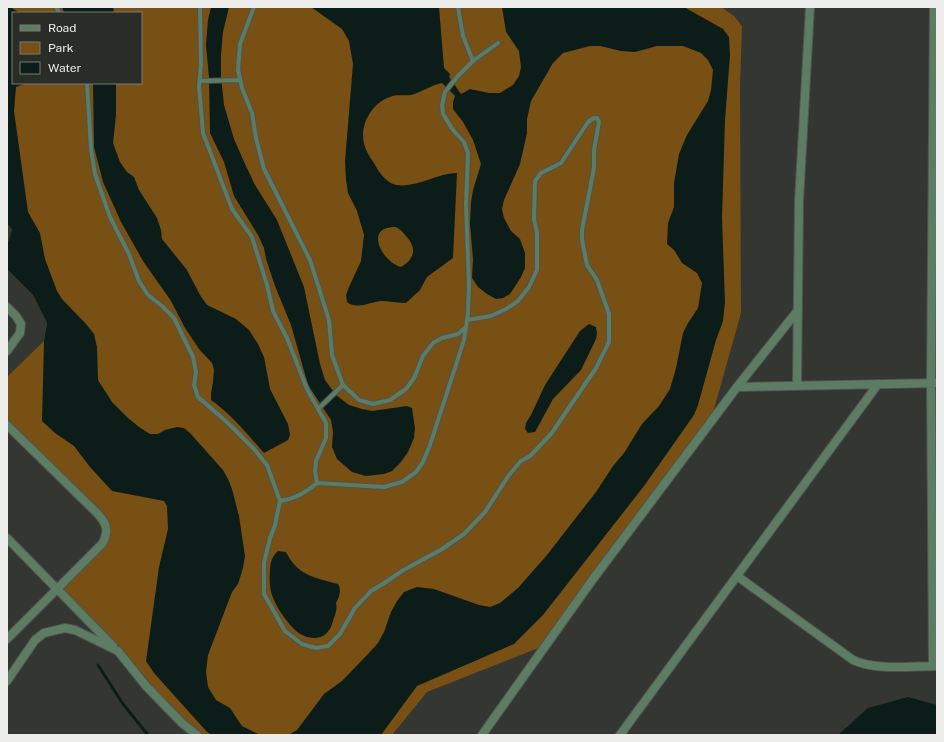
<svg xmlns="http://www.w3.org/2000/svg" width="944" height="742" font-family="'Public Sans',sans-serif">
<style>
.green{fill:#785014;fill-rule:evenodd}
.water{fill:#0c1c18;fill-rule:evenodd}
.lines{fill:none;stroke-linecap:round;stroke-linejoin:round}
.stream{stroke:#0c1c18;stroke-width:3}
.lane-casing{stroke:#525350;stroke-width:6}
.street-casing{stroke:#525350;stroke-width:10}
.lane{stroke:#5c7c63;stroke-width:4}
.street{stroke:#5c7c63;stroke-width:8}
</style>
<rect width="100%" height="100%" fill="#343632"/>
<path class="green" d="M7,7H721L734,16L742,26L740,86L741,313L713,413L541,647L427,692L392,735H204L185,721L148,682L121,648L62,589L106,546C111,535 112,526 105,516L7,420V377L44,341L47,323L33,295L7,269V245L12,230L7,223ZM13,13H141V83H13Z"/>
<path class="water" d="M7,7H10L20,13H13V83H27L16,87L14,111L28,212L40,233L45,259L57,291L62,299L86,324L94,334L97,347L98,380L112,402L128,418L139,427L150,434H158L165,430L177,427L184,428L190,433L223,470L228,479L232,489L239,516L245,556L243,568L238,584L232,592L208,655L206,672L208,687L216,700L230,708L242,726L258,734L270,735H212L207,732L154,673L146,661L159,567L168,529L167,506L164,501L112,491L90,467L74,446L55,433L42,421L44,341L47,323L33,295L7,269V245L12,230L7,223Z
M62,7H113L114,13H64Z
M211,7H229L223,32L221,55V77L224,105L234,139L245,164L255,185L277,220L304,287L320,364L325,380L336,395L349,405L362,409L372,411L407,406L412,408L415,428L414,438L408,452L401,462L392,471L384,474L366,476L352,472L337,459L332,447L333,432L331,420L308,385L291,325L275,286L266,259L264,248L258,235L234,196L224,162L210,133L209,77L206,45L208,20Z
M311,7H439L444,68L450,74L449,77L461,94L470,89L489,93H500L513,85L519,76L521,67L519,51L506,32L502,7H684L723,29L729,37L730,55L725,120L722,218L725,302L723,321L716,340L698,405L694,415L644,486L543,615L514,644L417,686L381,735H280L290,734L297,730L324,694L342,681L368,654L378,643L384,632L391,612L397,601L404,592L417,587L434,589L479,605L490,607L500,603L518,588L547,555L596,492L613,466L624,453L642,424L659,406L670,389L676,368L683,333L688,323L698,308L702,283L697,273L682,263L674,250L667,244L668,223L674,207V183L679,154L687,135L708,101L711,90L713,70L708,60L701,53L683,46H657L635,52L621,51L600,46H590L563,53L553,63L531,101L527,119V133L520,164L504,200L502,209L504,218L511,231L520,239L525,253V268L521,277L510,294L503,298L496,299L487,294L478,287L472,278L473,259L470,224L471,203L473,190L481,164L473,140L463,122L453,109V102L455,96L442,83C431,85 422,92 411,95C404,96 396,94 390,97C371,103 358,127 365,147C367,152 370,158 374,163C378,171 387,184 397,185C417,188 437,173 457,173L453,258L427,277L420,290L406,303C397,303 389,301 381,301C370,302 357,310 347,302L346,295L349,287L361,261L364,235L357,211L348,193L346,180L345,161L353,64L349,41L342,29ZM396,227C400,229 403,232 406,236C417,248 415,259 401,267C382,262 363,226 396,227Z
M93,83H116V115L113,143L120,162L127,172L134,177L139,190L157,218L161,230L162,239L187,270L200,295L207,305L236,319L249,330L258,344L264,357L270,389L288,424L290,435L288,440L264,453C248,435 232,415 211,400V393L213,382L214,370L212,363L199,349L185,328L171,301L143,261L121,222L103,182L94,147Z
M589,324L596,327L597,333L596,339L581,370L553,399L535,432L528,433L525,429L526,423L531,415L545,385L580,331Z
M278,551L286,552C297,575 315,578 338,584C342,591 339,597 336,603C338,610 334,617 332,624C326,643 305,641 293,628C286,620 278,610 274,600C270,592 269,582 270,573C270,564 271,557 278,551Z
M908,697L937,705V735H838L868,708Z"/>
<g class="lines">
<path class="stream" d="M98,665L123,704L148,735"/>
<g class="lane-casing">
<path id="lane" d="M56,7L59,13
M200,7L201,65L199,86L203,133L232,209L252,237L267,285L273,311L287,338L307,389L326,423V438L316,461L315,471L317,483L384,487L402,482L416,472L423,462L430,445L464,340L466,327
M254,7L240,44L238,70L242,88L252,113L256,138L264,169L310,260L329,320L332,355L343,385L359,400L373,404L390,400L406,389L414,378L423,356L433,343L442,338L458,334L466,327L468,313L469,285L466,206L468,153L464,142L453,130L443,114L442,105L445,92L457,77L473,61L498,43
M458,7L463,36L473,61
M200,81L240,80
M87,83L91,149L95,174L110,217L129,254L139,281L148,295L162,306L174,318L193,357L196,372L194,385L198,397L228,423L254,449L267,465L280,501C294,499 306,493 317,483
M318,409L343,385
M280,501L275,525L270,538L264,563V594L285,631L302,644L316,648L328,646L340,634L355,608L371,591L383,584L402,571L442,549L464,534L485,512L509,475L521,461L530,456L551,434L596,368L609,342V314L597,280L587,265L582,240V230L594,168V150L599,122L597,118H594L588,122L561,163L541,173L535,181L534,219L537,233V270L529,287L518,301L506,309L491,316L467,320"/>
</g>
<g class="street-casing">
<path id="street" d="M7,307L16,316L21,324L20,333L7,351
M797,386L799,201L810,7
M737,387L937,383
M7,425L94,510C105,521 111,529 102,544L7,639
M7,538L113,646
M737,576L853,660C877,671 911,666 937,666
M933,666L931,383L934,7
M7,681L35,640L44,633L65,628L75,630L118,651L146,686L182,723L197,735
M482,735L593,579L737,387L798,310
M620,735L878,384"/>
</g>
<use href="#lane" class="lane"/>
<use href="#street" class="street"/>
</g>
<rect width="944" height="742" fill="none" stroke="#edeeeb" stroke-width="16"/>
<rect x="12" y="12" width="130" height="72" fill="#2a2c28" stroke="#787a76"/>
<rect x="20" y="25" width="20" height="6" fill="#5c7c63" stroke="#787a76"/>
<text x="48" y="32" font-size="12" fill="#edeeeb">Road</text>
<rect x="20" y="42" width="20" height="12" fill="#785014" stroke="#787a76"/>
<text x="48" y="52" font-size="12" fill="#edeeeb">Park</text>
<rect x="20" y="62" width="20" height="12" fill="#0c1c18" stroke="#787a76"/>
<text x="48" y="72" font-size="12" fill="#edeeeb">Water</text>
</svg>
